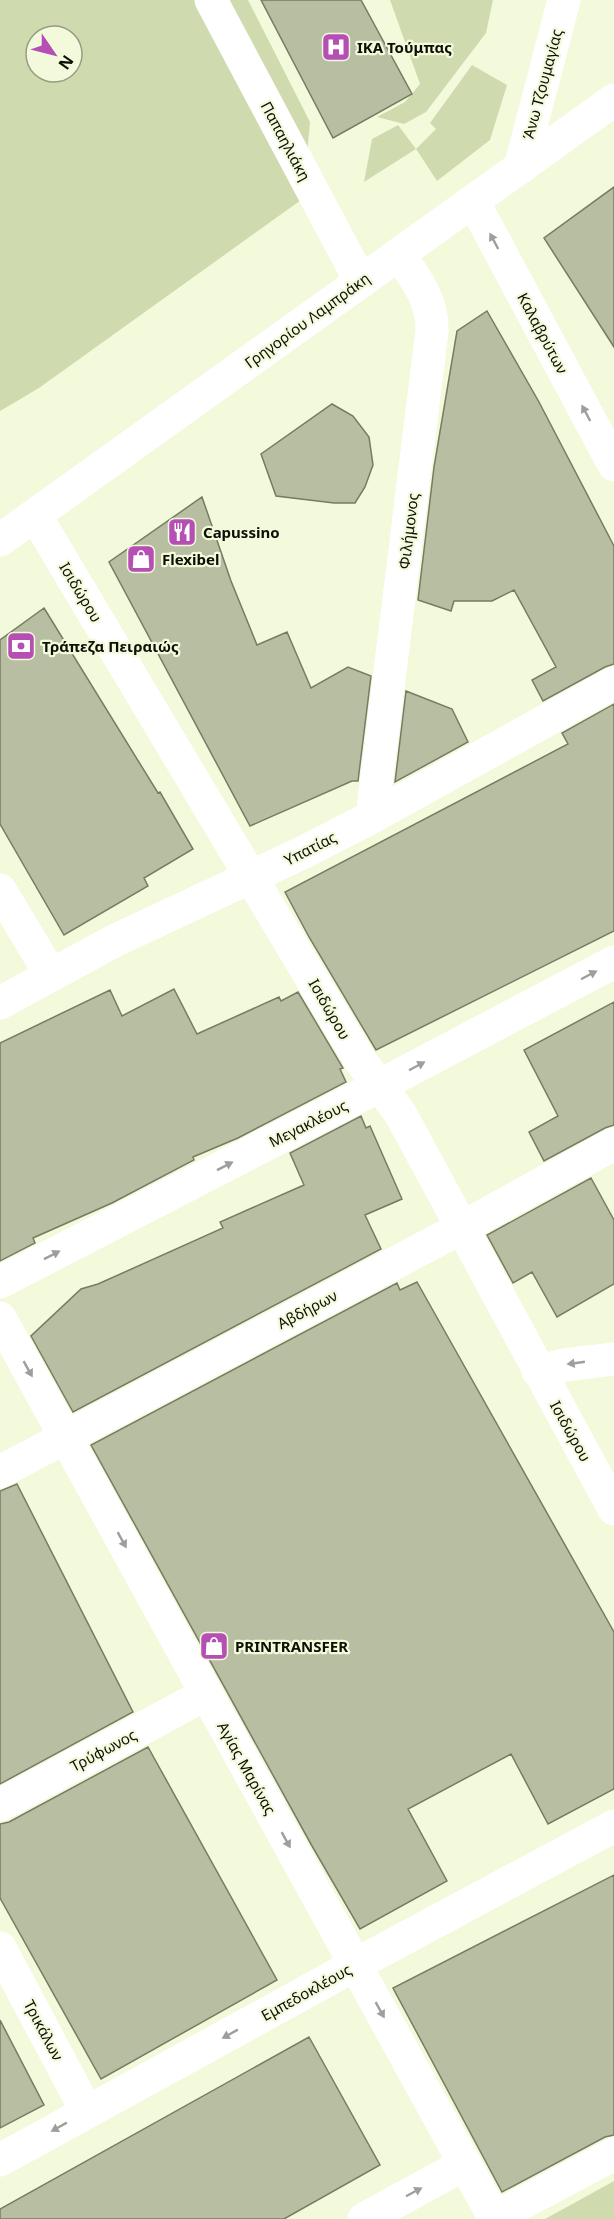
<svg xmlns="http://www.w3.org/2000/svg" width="614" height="2219" font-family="'Noto Sans',sans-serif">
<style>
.green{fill:#d0daaf;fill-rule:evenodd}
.building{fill:#b7bea1;stroke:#767c62;stroke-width:1.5}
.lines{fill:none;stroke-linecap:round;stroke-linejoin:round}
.street{stroke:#fff;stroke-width:33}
.secondary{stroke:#fff;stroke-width:33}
.oneway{fill:#9e9f9b}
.labels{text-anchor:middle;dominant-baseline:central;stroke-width:4.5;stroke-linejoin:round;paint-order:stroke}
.poi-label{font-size:15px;font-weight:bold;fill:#0d0f05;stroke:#f3fadc;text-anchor:start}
.street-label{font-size:15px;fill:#0d0f05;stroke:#f3fadc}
</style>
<rect width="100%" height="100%" fill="#f3fadc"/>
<path class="green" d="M0,0H204L308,195L39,388L0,411ZM36,36H72V72H36Z
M218,0H248L310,122L306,166Z
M390,0H493L486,33L426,112L404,124L377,117L405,102L420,84Z
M472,65L507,85L490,140L437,181L416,149L364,182L372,139L398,125L416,149L436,129L430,123Z
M614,2181V2219H545Z"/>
<path class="building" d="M261,0H361L412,94L333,138Z
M614,187V347L544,238Z
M487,311L539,402L614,546V664L605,667L543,701L532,680L556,667L514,590L492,601H454L451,611L418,600L434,467L457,331Z
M332,404L353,416L369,437L373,465L365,487L355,503H334L276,496L261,454Z
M202,497L231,581L257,645L287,632L311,688L348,667L371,676L358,781H352L250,826L109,562Z
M44,608L158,793L160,792L193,849L144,878L148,886L64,935L0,824V640Z
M406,691L452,709L468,742L395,782Z
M614,704V931L376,1050L309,937L285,892L568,744L562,733Z
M174,989L197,1034L279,997L281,1001L298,992L343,1068L340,1069L346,1082L238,1138L193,1157L194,1160L112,1203L33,1238L35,1243L0,1261V1043L110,990L122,1016Z
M614,1002V1125L605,1128L544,1161L529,1132L558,1116L524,1050Z
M361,1116L366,1128L370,1126L402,1199L365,1215L381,1249L73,1412L31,1336L81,1289L98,1284L223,1228L220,1222L304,1185L290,1153Z
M591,1178L614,1220V1284L557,1317L532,1272L513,1283L487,1235Z
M417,1282L614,1632V1789L548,1824L511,1754L408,1809L447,1881L360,1929L312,1846L91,1445L397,1283L400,1290Z
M17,1484L133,1712L0,1784V1491Z
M148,1747L277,1980L101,2079L0,1898V1824L9,1822Z
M614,1875V2135L605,2137L502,2192L393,1988Z
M0,2020L44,2105L0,2128Z
M309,2037L380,2165L284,2219H0V2209Z"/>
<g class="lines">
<path class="street" d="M211,0L361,282
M520,168L564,0
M473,201L614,465
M35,515L360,1060L400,1113L614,1509
M372,817L432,331C433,300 415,278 399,254
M0,890L51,975
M0,1003L114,941L304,852L372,817L614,683
M0,1282L379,1086L614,962
M538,1371L564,1365L614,1359
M0,1472L461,1228L614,1144
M0,1805L206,1694
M0,1948L87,2112
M0,2160L355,1965L614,1826
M494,2218L614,2154
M364,2219L465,2164"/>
<path class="secondary" d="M0,540L614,100
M0,1318L495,2219"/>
</g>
<defs><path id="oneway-solid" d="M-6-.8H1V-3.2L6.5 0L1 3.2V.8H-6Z" transform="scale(1.5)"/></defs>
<g class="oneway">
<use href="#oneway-solid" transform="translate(494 241) rotate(-118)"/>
<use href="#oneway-solid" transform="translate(586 413) rotate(-118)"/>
<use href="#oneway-solid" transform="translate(589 975) rotate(-28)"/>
<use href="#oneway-solid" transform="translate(417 1066) rotate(-28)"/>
<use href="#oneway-solid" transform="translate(225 1166) rotate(-27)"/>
<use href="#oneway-solid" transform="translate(52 1255) rotate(-27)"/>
<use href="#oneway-solid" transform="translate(576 1363) rotate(172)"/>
<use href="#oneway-solid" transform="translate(28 1369) rotate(61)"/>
<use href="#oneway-solid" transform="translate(122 1540) rotate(61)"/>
<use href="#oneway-solid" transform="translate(286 1840) rotate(61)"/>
<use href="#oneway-solid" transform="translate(380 2010) rotate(61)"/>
<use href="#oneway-solid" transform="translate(230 2034) rotate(151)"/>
<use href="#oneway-solid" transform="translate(59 2127) rotate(151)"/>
<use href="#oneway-solid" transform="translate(414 2192) rotate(-28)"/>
</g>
<defs>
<g id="hospital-square" transform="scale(1.5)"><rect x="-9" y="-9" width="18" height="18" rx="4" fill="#b54fb4" stroke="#f3fadc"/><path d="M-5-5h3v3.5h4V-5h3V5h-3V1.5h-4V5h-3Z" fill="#fff"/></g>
<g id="restaurant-square" transform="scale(1.5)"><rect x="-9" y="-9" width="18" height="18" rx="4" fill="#b54fb4" stroke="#f3fadc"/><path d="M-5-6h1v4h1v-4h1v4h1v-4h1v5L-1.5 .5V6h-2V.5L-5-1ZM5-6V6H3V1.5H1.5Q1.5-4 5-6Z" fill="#fff"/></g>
<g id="shop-square" transform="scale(1.5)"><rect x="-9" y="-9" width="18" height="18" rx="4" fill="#b54fb4" stroke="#f3fadc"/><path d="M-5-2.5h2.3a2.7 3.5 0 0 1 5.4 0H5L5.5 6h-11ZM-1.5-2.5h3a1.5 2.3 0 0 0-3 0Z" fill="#fff"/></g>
<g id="bank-square" transform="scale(1.5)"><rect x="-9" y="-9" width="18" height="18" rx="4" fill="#b54fb4" stroke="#f3fadc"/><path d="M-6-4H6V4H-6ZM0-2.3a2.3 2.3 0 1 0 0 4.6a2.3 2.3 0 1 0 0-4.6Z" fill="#fff"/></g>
</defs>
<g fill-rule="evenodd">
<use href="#hospital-square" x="336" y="47"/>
<use href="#restaurant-square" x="182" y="532"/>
<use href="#shop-square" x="141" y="559"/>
<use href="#bank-square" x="21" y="646"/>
<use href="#shop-square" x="214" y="1646"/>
</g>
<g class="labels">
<g class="poi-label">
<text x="357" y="47">ΙΚΑ Τούμπας</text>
<text x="203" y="532">Capussino</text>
<text x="162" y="559">Flexibel</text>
<text x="42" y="646">Τράπεζα Πειραιώς</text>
<text x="235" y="1646">PRINTRANSFER</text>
</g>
<g class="street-label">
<text transform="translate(542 84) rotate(-75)">Άνω Τζουμαγίας</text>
<text transform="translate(286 141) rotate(62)">Παπαηλιάκη</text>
<text transform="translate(307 320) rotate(-36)">Γρηγορίου Λαμπράκη</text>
<text transform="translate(543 333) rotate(62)">Καλαβρύτων</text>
<text transform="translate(408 531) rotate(-83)">Φιλήμονος</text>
<text transform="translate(81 592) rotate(59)">Ισιδώρου</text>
<text transform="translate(310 848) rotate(-27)">Υπατίας</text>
<text transform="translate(330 1009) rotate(60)">Ισιδώρου</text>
<text transform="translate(308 1123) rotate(-27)">Μεγακλέους</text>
<text transform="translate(307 1309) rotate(-28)">Αβδήρων</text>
<text transform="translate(571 1431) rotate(61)">Ισιδώρου</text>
<text transform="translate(103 1750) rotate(-28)">Τρύφωνος</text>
<text transform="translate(247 1768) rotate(61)">Αγίας Μαρίνας</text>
<text transform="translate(306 1992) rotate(-29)">Εμπεδοκλέους</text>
<text transform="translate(44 2030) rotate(62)">Τρικάλων</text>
</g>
</g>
<g transform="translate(54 54) rotate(125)"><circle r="28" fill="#f3fadc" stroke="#979c86" stroke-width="1.5"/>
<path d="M0-4.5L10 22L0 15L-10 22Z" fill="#b54fb4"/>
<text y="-9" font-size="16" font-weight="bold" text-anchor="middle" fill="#0d0f05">N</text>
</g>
</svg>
